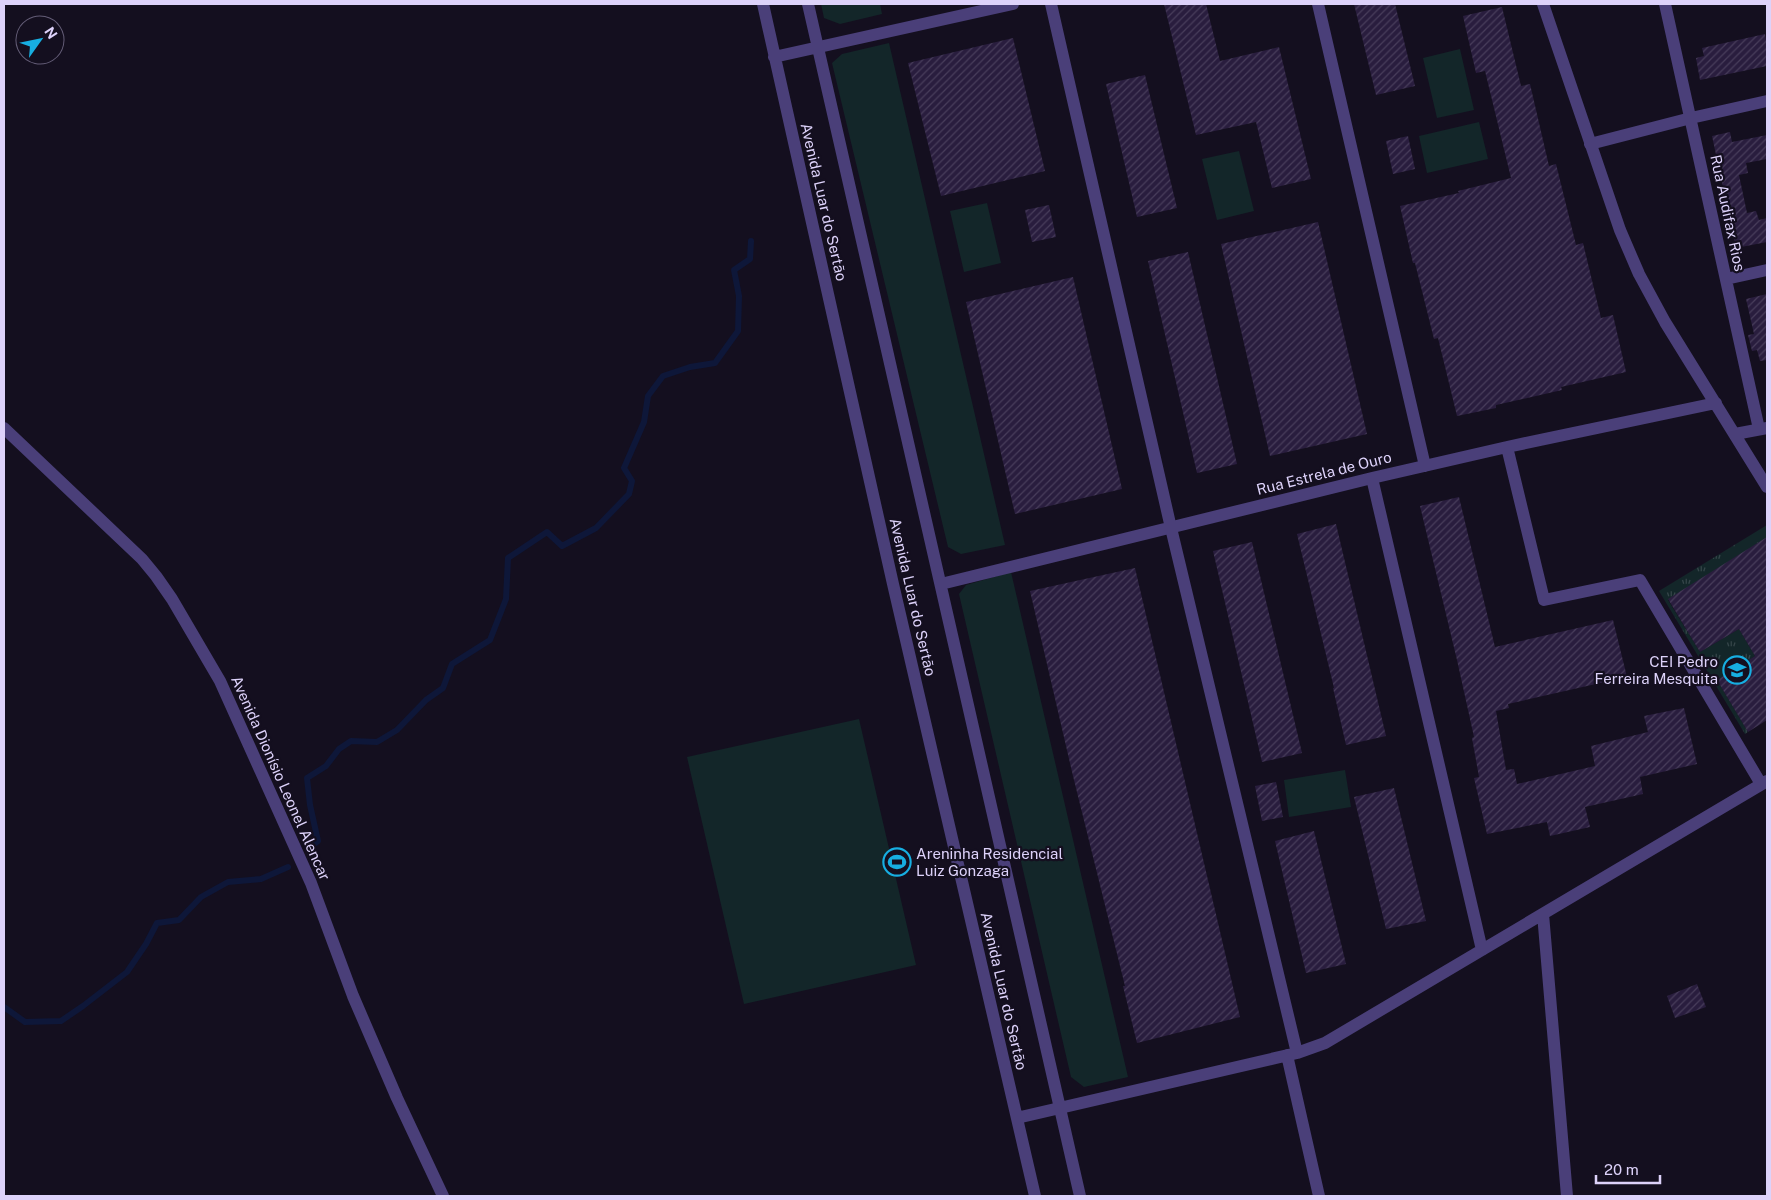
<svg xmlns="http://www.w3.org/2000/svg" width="1771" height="1200" font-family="'Public Sans',sans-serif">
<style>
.grass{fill:url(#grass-tufts)}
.park{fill:#132629}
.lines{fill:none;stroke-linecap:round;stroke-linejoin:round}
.stream{stroke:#0e1739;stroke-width:6}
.building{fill:url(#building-hatch)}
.minor{stroke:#4a3f79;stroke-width:12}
.labels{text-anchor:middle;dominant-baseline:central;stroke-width:4.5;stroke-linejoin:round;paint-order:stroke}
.street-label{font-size:15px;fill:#ddd2fa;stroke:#140f1f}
.poi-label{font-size:15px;fill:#ddd2fa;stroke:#140f1f;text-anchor:end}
</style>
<defs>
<pattern id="grass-tufts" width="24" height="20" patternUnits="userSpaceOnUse" patternTransform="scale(1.25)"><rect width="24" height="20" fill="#132629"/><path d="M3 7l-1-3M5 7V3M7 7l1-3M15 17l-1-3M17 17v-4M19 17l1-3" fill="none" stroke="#354549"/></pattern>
<pattern id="building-hatch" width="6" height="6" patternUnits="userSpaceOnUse" patternTransform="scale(1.25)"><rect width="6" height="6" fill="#291d3e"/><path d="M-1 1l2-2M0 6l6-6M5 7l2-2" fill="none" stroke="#483d5b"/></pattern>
</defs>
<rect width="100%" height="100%" fill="#140f1f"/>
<path class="grass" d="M1767,525V541L1766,538L1668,600L1700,652L1739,629L1755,656L1717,680L1748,732L1745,734L1659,591Z"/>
<path class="park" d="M821,4H880L882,14L840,24L824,18Z
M889,43L1005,545L961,554L948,547L832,63L842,54Z
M1460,49L1474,110L1437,118L1423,58Z
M1479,122L1488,159L1427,173L1419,136Z
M1239,151L1254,211L1217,220L1202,159Z
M987,203L1001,263L964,272L950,211Z
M1011,572L1128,1077L1084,1087L1071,1077L959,594L966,585Z
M859,719L916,965L744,1004L687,757Z
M1345,770L1351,807L1289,817L1284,780Z"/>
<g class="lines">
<path class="stream" d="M314,844L318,841L310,805L307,778L326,766L339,749L351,741L377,742L397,730L426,700L443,688L452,664L490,640L506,599L508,558L547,532L562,546L596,528L629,494L632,481L624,468L644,422L648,396L663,376L690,367L715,363L738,331L739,296L734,270L750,259L751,241
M4,1007L25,1022L61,1021L83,1006L127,972L146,944L157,923L179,920L201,897L228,882L261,879L288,867"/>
</g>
<path class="building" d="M1164,4H1206L1220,61L1279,47L1311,179L1272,188L1256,122L1196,135Z
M1354,4H1395L1415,86L1376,95Z
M1502,7L1521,86L1530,84L1549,166L1556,164L1576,245L1583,243L1601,318L1613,315L1626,372L1561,387L1562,390L1496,405V408L1457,416L1438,338L1434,339L1415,263H1413L1400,206L1459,193L1458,191L1511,178L1485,71L1476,73L1463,16Z
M1765,34L1767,47V66L1700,80L1696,58L1704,56L1702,48Z
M1013,38L1045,171L941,196L908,63Z
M1145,75L1177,208L1137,217L1106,84Z
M1730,132L1732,142L1767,135V159L1746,163L1748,173L1739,175L1747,213L1756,211L1759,220L1767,218V242L1736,248L1712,136Z
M1408,136L1415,169L1393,174L1386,141Z
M1049,205L1056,237L1032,242L1025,210Z
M1318,222L1367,434L1270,456L1221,244Z
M1188,252L1237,464L1197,473L1148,261Z
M1073,277L1122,489L1015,514L966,302Z
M1767,294V360L1760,361L1757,350L1752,351L1748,335L1754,334L1746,299Z
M1459,497L1495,647L1613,620L1627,677L1508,704L1509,708L1496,711L1506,770L1514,769L1517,784L1595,766L1591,746L1648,732L1644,716L1684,708L1697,764L1640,777L1643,794L1585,807L1590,827L1550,836L1547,822L1487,834L1474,778L1479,777L1472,738L1474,737L1457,660L1420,506Z
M1336,524L1386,736L1346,745L1333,688H1334L1297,534Z
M1767,537V720L1748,732L1717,680L1755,656L1739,629L1700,652L1668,599Z
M1252,542L1302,753L1262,762L1213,551Z
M1135,568L1240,1017L1137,1043L1123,986H1125L1073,776L1030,591Z
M1276,782L1283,817L1262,821L1255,786Z
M1394,788L1426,921L1386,929L1354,797Z
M1314,831L1346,964L1306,973L1275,841Z
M1697,984L1706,1007L1675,1018L1667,996Z"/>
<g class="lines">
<path class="minor" d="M763,4L893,584L1035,1196
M808,4L1080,1196
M1051,4L1171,528L1297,1053
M1318,4L1425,466
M1543,4L1620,230L1639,274L1665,322L1767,487
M1665,4L1759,429
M774,57L1013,4
M1590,144L1691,118L1767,101
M1726,279L1767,270
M4,428L142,559L156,576L172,599L220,681L311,883L353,996L397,1098L443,1196
M1735,434L1767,428
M1507,447L1544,600L1640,580L1761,784
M1372,478L1482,950
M941,584L1372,478L1507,447L1716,403
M1543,914L1567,1196
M1287,1055L1319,1196
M1017,1118L1297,1053L1325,1043L1767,781"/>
</g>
<defs>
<g id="school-ring" transform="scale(1.4375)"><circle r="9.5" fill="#140f1f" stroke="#17aee1" stroke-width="1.5"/><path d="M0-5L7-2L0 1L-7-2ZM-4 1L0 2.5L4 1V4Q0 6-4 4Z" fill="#17aee1"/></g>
<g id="stadium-ring" transform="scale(1.4375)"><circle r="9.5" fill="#140f1f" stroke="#17aee1" stroke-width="1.5"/><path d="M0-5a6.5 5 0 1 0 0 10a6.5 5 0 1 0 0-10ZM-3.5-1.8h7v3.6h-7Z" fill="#17aee1"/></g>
</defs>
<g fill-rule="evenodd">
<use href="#school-ring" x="1737" y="670"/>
<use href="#stadium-ring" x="897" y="862"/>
</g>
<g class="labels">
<g class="street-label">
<text transform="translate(824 202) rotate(77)">Avenida Luar do Sertão</text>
<text transform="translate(1728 213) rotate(78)">Rua Audifax Rios</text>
<text transform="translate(1324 473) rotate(-14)">Rua Estrela de Ouro</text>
<text transform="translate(913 597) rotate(77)">Avenida Luar do Sertão</text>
<text transform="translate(281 778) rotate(66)">Avenida Dionísio Leonel Alencar</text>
<text transform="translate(1004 991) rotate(77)">Avenida Luar do Sertão</text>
</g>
<g class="poi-label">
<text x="1718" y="661">CEI Pedro<tspan x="1718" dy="17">Ferreira Mesquita</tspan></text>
<text x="916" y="853" text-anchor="start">Areninha Residencial<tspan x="916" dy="17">Luiz Gonzaga</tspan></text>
</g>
</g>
<rect width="1771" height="1200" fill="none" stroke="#ddd2fa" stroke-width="10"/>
<g transform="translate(40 40) rotate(57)"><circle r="24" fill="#140f1f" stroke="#645d77"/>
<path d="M0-4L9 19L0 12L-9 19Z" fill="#17aee1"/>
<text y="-8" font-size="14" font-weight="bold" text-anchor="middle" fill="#ddd2fa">N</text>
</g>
<path d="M1596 1175v8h64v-8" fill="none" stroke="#ddd2fa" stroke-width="2.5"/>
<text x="1604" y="1175" font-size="15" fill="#ddd2fa" stroke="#140f1f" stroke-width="4" paint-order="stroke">20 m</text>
</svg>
